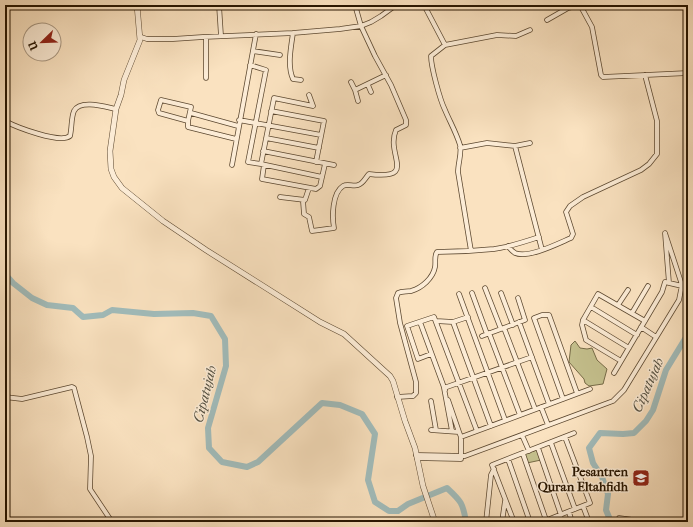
<svg xmlns="http://www.w3.org/2000/svg" width="693" height="527" font-family="'IM FELL French Canon',serif">
<style>
.green{fill:#c5c18e;stroke:#766b47}
.lines{fill:none;stroke-linecap:round;stroke-linejoin:round}
.river{stroke:#a1bcbb;stroke-width:6}
.minor-casing{stroke:#5c4830;stroke-width:5.5}
.tertiary-casing{stroke:#5c4830;stroke-width:6}
.minor{stroke:#fcecd6;stroke-width:4}
.tertiary{stroke:#fcecd6;stroke-width:5}
.labels{text-anchor:middle;dominant-baseline:central;stroke-width:3;stroke-linejoin:round;paint-order:stroke}
.poi-label{font-size:13px;font-weight:bold;fill:#271500;stroke:#fcecd6;text-anchor:end}
.water-label{font-size:14px;font-style:italic;fill:#524f41;stroke:#fcecd6}
</style>
<rect width="100%" height="100%" fill="#fae2c0"/>
<filter id="stains"><feTurbulence type="fractalNoise" baseFrequency=".005" numOctaves="4"/><feColorMatrix values="0 0 0 0 .2 0 0 0 0 .09 0 0 0 0 .02 0 0 0 .5 -.17"/></filter>
<radialGradient id="worn" r=".72"><stop offset=".6" stop-color="#630" stop-opacity="0"/><stop offset="1" stop-color="#630" stop-opacity=".3"/></radialGradient>
<path class="green" d="M575,341L580,348L587,349L592,348L597,360L607,369L603,384L589,386L585,383L584,379L569,362L571,345Z
M537,450L541,460L527,463L524,454Z"/>
<g class="lines">
<path class="river" d="M5,274L13,283L32,298L47,305L73,308L83,317L103,315L112,310L154,314L193,313L211,316L225,339L226,366L208,428L209,448L222,462L247,467L258,462L322,403L340,405L362,414L375,434L368,480L375,502L389,511H398L408,504L447,488C461,501 463,503 466,522
M611,522L606,510L608,494L602,477L593,463L589,448L600,433L623,434L634,433L646,421L653,410L666,370L688,334"/>
<g class="minor-casing">
<path id="minor" d="M219,5L221,36
M424,5L445,45
M547,20L568,8L580,5L592,27L601,75L603,77L688,73
M293,33C291,47 287,66 293,79L301,80
M141,37L147,39H173L203,37L293,33L340,29L361,26L371,22L381,16L396,5
M253,51L280,55
M250,65L266,70L248,162L261,164
M206,78V37
M351,82L355,90
M368,85L371,92
M309,95L313,106L274,98L261,164L322,177
M358,101L355,90L386,75
M271,111L324,121L316,162
M191,113L238,126
M239,120L321,135
M5,121C16,127 60,144 70,136C72,128 71,118 74,111C80,99 106,107 116,109
M188,121L191,107L161,100L158,110L159,113L188,121V127L236,139
M266,138L319,148
M515,146L542,250
M460,148L487,143L515,146L530,143
M263,151L334,165
M232,165L256,34
M264,165L262,179L316,189L320,186L325,164
M280,197L305,200L309,188
M303,201L304,214L309,217L312,231L334,228C332,217 332,193 343,186C348,183 353,187 358,185C363,184 366,177 369,174C419,180 385,155 396,130L406,125V120L391,85L375,56L361,26L355,5
M508,246C510,249 512,251 515,253C528,259 559,243 571,238L573,234L566,212L570,206L583,197L641,170L649,164L657,154V121L645,75
M471,251L458,172C458,163 462,153 460,145C456,132 450,122 445,110C440,100 431,67 431,56L445,45L497,35L516,36L530,30
M485,288L501,329
M472,293L487,334
M501,293L513,325
M459,294L505,420
M618,305L628,290
M591,307L637,335
M632,313L648,286
M583,320L629,348
M436,321L453,322L468,317
M420,322L445,390
M453,322L491,426
M519,322L549,404
M641,327L656,337
M504,328L535,409
M489,333L520,415
M482,336L525,320L518,298
M431,354L418,359L407,326L434,317L477,431
M621,361L586,340L582,325L583,320L598,294L645,321
M614,373L662,292L665,282L682,286
M5,397L22,399L72,387L74,388L87,437L91,456L90,489L112,522
M397,397L413,396L416,393V382L400,323L396,298L398,293C402,291 406,292 411,291C422,288 433,278 435,267C436,261 434,256 437,252C456,252 475,251 494,249C509,247 524,242 539,237
M563,399L534,318L542,315H549L577,393
M448,400L459,432
M431,401L436,430
M541,407L548,425
M452,431L444,388L532,357
M522,435L529,451
M461,437L590,389
M551,443L575,509
M538,448L561,515
M523,454L546,520
M416,455L465,456L613,401L624,390L679,300L682,285L665,233L669,283
M417,458L461,459V437L459,432L431,430
M508,459L530,522
M583,506L589,522
M569,512L572,522
M619,518L647,522
M486,522L491,475L494,469
M502,522L505,501
M514,522L492,465L574,433
M542,522L590,503L565,437"/>
</g>
<g class="tertiary-casing">
<path id="tertiary" d="M137,5L140,40L124,80L121,95L116,109L110,151L111,169L114,177L122,188L163,221L206,250L320,322L344,334L390,376L393,381L405,421L415,448L423,486L435,522"/>
</g>
<use href="#minor" class="minor"/>
<use href="#tertiary" class="tertiary"/>
</g>
<defs>
<g id="school-square" transform="scale(0.9)"><rect x="-9" y="-9" width="18" height="18" rx="4" fill="#8f2418" stroke="#fcecd6"/><path d="M0-5L7-2L0 1L-7-2ZM-4 1L0 2.5L4 1V4Q0 6-4 4Z" fill="#fff"/></g>
</defs>
<g fill-rule="evenodd">
<use href="#school-square" x="641" y="478"/>
</g>
<g class="labels">
<g class="poi-label">
<text x="628" y="471">Pesantren<tspan x="628" dy="15">Quran Eltahfidh</tspan></text>
</g>
<g class="water-label">
<text transform="translate(648 385) rotate(-66)">Cipatujah</text>
<text transform="translate(205 394) rotate(-76)">Cipatujah</text>
</g>
</g>
<rect width="693" height="527" fill="none" stroke="#fae2c0" stroke-width="20"/>
<rect x="6" y="6" width="681" height="515" fill="none" stroke="#271500" stroke-width="2"/>
<rect x="10" y="10" width="673" height="507" fill="none" stroke="#271500"/>
<g transform="translate(42 42) rotate(247)"><circle r="19" fill="#fcecd6" stroke="#a79680"/>
<path d="M0-3L7 15L0 10L-7 15Z" fill="#8f2418"/>
<text y="-6" font-size="11" font-weight="bold" text-anchor="middle" fill="#271500">U</text>
</g>
<rect width="100%" height="100%" filter="url(#stains)"/>
<rect width="100%" height="100%" fill="url(#worn)"/>
</svg>
